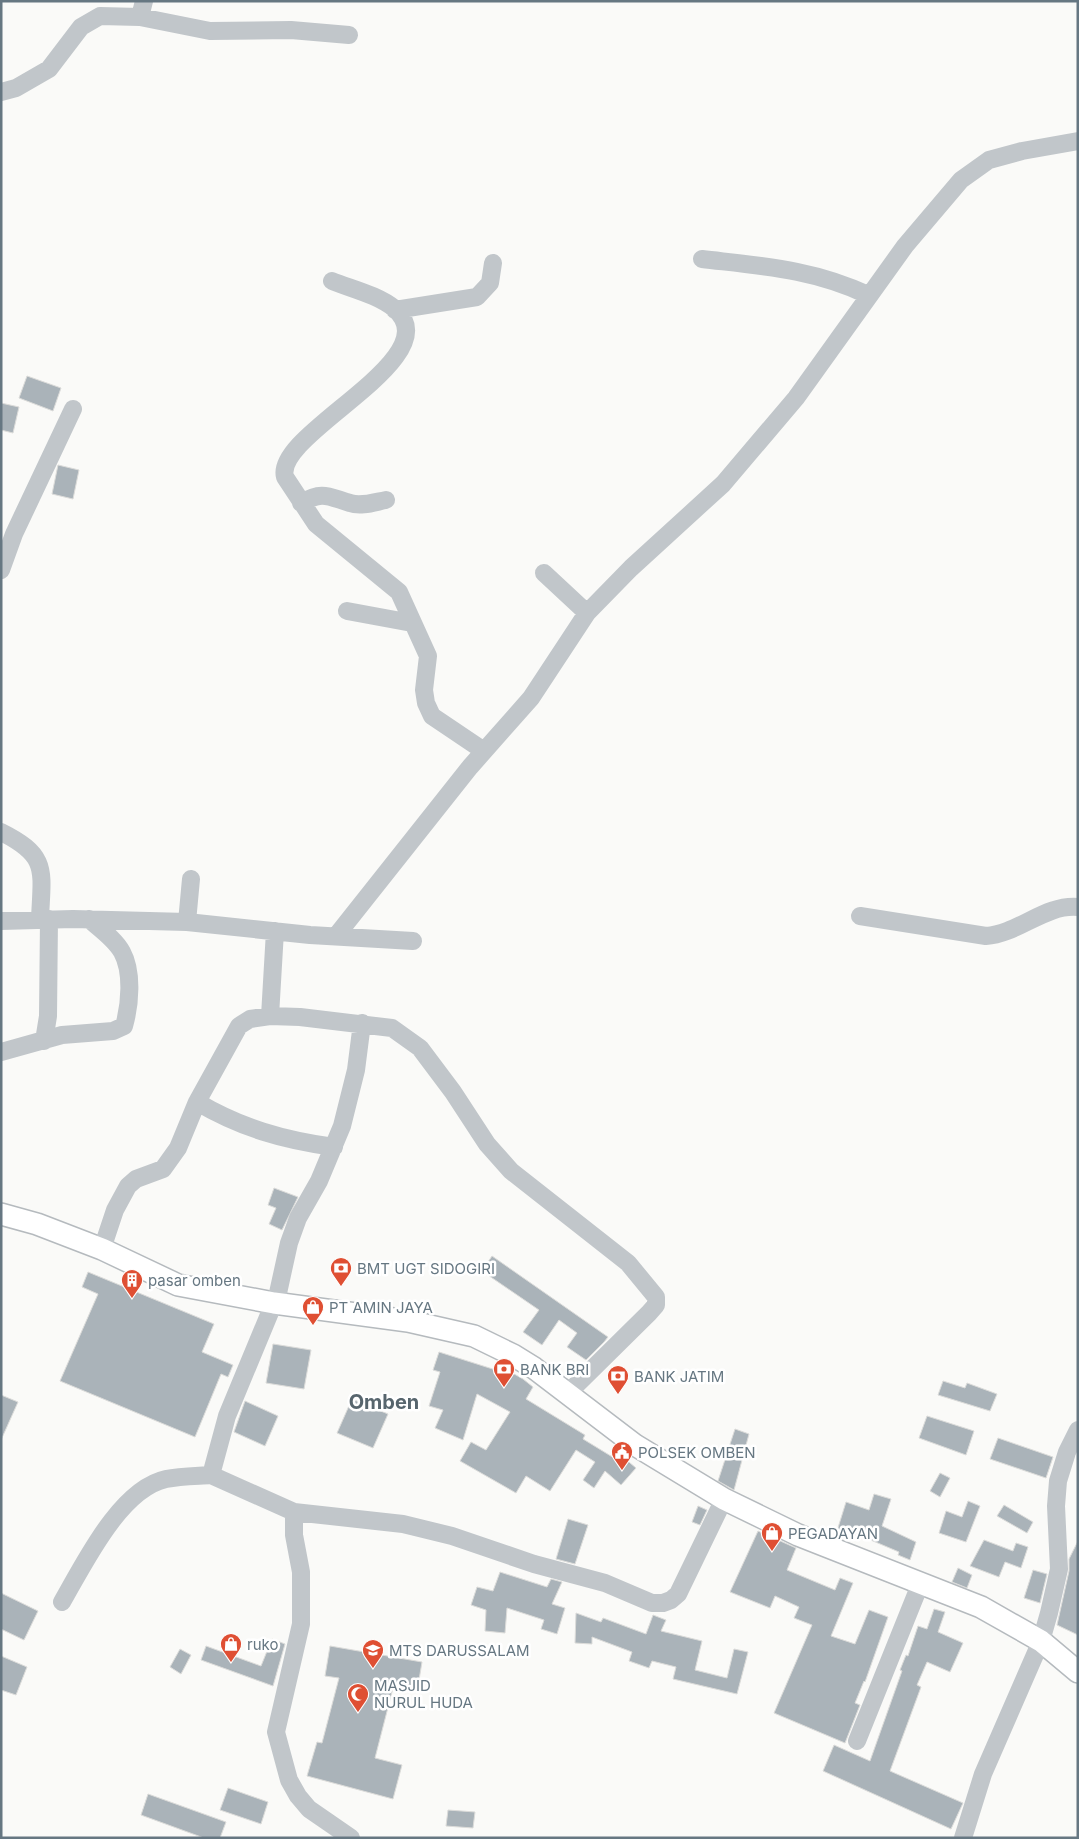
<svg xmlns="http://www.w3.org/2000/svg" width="1079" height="1839" font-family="Inter,sans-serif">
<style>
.building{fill:#aab3b9;stroke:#dcdcda}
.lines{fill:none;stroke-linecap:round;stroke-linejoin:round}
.major-casing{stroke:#b5babe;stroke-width:24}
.minor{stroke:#c1c6ca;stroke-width:18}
.major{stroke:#fff;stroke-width:21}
.labels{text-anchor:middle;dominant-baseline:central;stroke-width:5;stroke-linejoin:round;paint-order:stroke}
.poi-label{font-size:15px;fill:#667782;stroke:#fff;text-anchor:start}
.district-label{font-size:20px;font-weight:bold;fill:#57656d;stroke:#fff}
</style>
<rect width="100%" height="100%" fill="#fafaf8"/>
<path class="building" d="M27,376L61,388L53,411L19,398Z
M1,403L19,407L13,433L1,430Z
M58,465L79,470L73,499L52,494Z
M274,1188L298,1197L282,1230L269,1224L276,1208L268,1205Z
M492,1256L608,1337L604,1342L586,1360L567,1347L577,1333L559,1320L542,1345L523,1332L539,1310L482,1271Z
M88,1272L214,1324L202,1352L233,1365L228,1377L221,1374L195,1437L60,1381L98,1294L82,1287Z
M273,1344L311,1350L304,1389L266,1383Z
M439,1352L499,1371L502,1367L523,1379L533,1387L526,1399L585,1435L583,1439L619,1461L623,1457L636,1468L621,1485L605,1471L594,1488L583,1480L595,1462L576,1450L550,1491L526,1476L516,1493L460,1461L471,1442L486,1450L510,1412L477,1394L463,1440L435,1428L443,1410L429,1406L440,1372L433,1370Z
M943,1381L965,1388L967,1383L997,1394L990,1411L938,1395Z
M1,1395L18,1402L1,1440Z
M352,1399L388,1414L373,1448L337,1433Z
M245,1401L278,1416L265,1446L234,1432Z
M927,1416L974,1431L966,1455L919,1438Z
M735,1429L749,1434L734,1490L718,1481Z
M998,1438L1053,1457L1046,1478L990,1459Z
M940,1473L950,1478L940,1497L930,1491Z
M874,1494L891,1499L882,1526L916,1542L910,1560L898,1555L899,1552L866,1538L837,1531L846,1502L869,1510Z
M968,1501L980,1506L966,1542L939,1533L946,1511L962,1517Z
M1004,1505L1033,1522L1027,1533L997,1516Z
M698,1506L707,1510L700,1525L692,1522Z
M568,1519L588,1525L575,1564L556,1559Z
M758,1531L796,1548L787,1570L835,1590L840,1578L853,1583L831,1636L855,1644L869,1610L888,1617L865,1682L864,1681L855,1703L860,1705L845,1743L774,1713L812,1625L794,1618L799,1607L775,1596L770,1608L730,1592Z
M984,1540L1013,1551L1016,1543L1028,1547L1021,1568L1005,1562L999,1577L970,1566Z
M1078,1541V1635L1057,1625L1069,1571V1559Z
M958,1568L972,1575L967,1588L952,1582Z
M1033,1570L1047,1574L1040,1603L1024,1598Z
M500,1572L547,1587L551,1579L562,1582L552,1604L565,1608L557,1634L541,1629L544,1620L507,1608L505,1633L485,1631L486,1610L471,1605L477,1587L493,1591Z
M1,1593L38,1611L24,1640L1,1629Z
M934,1609L945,1612L938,1632L963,1643L950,1672L927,1662L917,1685L921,1687L890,1771L963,1803L951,1829L823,1771L834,1745L870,1761L902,1671L900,1670L906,1655L908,1656L918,1626L927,1629Z
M576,1613L601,1622L603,1618L646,1634L653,1615L666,1620L661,1631L702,1641L695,1670L727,1678L734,1649L748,1652L737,1694L673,1679L676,1667L652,1661L649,1668L629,1661L632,1652L592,1637V1644L575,1643Z
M272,1639L285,1644L273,1686L201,1660L206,1646L261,1666Z
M330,1646L422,1662L417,1692L393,1688L375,1758L402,1765L393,1799L307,1776L317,1742L322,1743L339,1678L325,1676Z
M180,1649L191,1655L181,1674L170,1667Z
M1,1656L27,1667L16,1695L1,1690Z
M228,1788L268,1802L261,1824L220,1810Z
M148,1794L226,1822L220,1838H204L141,1815Z
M448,1810L475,1812L473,1828L446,1826Z"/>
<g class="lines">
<g class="major-casing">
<path id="major" d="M1,1214L37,1224L102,1249L178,1285L274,1303L408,1321L474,1336L513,1355L534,1368L635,1445L724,1499L798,1535L981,1607L1041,1641L1078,1672"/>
</g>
<path class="minor" d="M140,17L144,1
M1,92L16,88L49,69L81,27L100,16L140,17L210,31L291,30L349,35
M702,259C762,266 813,269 868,295
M332,281C352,289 378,295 395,309C451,359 273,433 285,477L316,524L399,592L428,656L424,690L426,703L432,716L484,751
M395,310L477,297L490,283L493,263
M301,503C323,490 329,497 350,503C361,507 375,502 386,500
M1,570L14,534L73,409
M544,573L587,613
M347,611L412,623
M1,832C49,856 42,870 40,919
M860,916L986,936C1018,934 1045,904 1078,907
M1,921L73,919L187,922L310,935L413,941
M187,922L191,879
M336,936L470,767L531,698L587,613L631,568L723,484L796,398L905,246L961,180L989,160L1022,151L1078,141
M270,1016L275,931
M362,1023L356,1070L342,1126L319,1181L298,1218L289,1243L278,1293L227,1416L211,1475L294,1512L403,1524L452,1536L534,1564L605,1583L652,1603H663L671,1600L678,1594L724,1499
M44,1041L48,1016L49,919
M1,1052L62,1035L113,1031L124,1026C130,1005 133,972 122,952C115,939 100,929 89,919
M197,1102C241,1128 283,1140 334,1147
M102,1249L115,1210L128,1186L136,1179L163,1169L178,1148L197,1102L239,1026L250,1019L270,1016L300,1017L392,1028L420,1048L453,1092L487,1144L511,1171L628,1263L656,1297V1305L649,1313L568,1393
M294,1512V1535L301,1572V1624L276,1732L289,1780L298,1796L309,1809L351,1838
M62,1602C84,1564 120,1489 166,1479C180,1476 197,1476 211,1475
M857,1741L921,1582
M963,1838L983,1774L1041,1641L1049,1613L1059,1569L1056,1506L1058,1481L1067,1452L1078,1430"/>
<use href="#major" class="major"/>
</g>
<defs>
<g id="bank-pin" transform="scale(1.125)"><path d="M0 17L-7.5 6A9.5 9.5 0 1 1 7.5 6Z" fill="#df4f33" stroke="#fff"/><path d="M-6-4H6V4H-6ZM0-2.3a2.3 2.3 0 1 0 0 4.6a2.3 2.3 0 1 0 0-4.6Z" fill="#fff"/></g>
<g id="building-pin" transform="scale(1.125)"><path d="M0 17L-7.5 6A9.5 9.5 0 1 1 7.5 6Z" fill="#df4f33" stroke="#fff"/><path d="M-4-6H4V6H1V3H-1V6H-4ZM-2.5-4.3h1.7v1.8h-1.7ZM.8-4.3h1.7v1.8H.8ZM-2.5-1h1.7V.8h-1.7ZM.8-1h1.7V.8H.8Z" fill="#fff"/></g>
<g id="shop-pin" transform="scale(1.125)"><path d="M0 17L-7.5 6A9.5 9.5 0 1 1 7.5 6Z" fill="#df4f33" stroke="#fff"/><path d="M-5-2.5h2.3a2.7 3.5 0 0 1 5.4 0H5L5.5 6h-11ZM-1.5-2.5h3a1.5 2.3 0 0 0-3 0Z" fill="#fff"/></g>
<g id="civic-pin" transform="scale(1.125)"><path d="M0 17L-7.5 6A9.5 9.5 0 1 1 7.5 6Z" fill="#df4f33" stroke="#fff"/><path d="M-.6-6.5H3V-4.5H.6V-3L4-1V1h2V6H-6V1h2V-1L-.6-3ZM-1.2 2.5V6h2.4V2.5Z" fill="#fff"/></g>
<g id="school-pin" transform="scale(1.125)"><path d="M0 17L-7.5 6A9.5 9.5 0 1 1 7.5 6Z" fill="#df4f33" stroke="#fff"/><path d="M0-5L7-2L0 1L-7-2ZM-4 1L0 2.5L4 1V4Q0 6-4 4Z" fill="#fff"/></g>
<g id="mosque-pin" transform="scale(1.125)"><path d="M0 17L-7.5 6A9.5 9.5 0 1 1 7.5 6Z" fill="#df4f33" stroke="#fff"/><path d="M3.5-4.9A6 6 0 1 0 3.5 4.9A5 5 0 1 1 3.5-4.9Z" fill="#fff"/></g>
</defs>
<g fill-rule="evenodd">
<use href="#bank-pin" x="341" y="1268"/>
<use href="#building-pin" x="132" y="1280"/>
<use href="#shop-pin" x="313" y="1307"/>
<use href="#bank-pin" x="504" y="1369"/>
<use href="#bank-pin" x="618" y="1376"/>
<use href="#civic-pin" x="622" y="1452"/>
<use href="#shop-pin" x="772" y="1533"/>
<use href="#shop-pin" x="231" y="1644"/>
<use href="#school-pin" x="373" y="1650"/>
<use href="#mosque-pin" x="358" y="1694"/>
</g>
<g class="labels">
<g class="poi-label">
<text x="357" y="1268">BMT UGT SIDOGIRI</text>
<text x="148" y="1280">pasar omben</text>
<text x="329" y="1307">PT AMIN JAYA</text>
<text x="520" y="1369">BANK BRI</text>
<text x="634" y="1376">BANK JATIM</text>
<text x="638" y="1452">POLSEK OMBEN</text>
<text x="788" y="1533">PEGADAYAN</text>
<text x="247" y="1644">ruko</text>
<text x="389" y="1650">MTS DARUSSALAM</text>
<text x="374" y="1685">MASJID<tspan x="374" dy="17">NURUL HUDA</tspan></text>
</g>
<g class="district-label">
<text x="384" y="1402">Omben</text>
</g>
</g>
<rect width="1079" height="1839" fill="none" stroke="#667782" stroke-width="5"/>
</svg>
